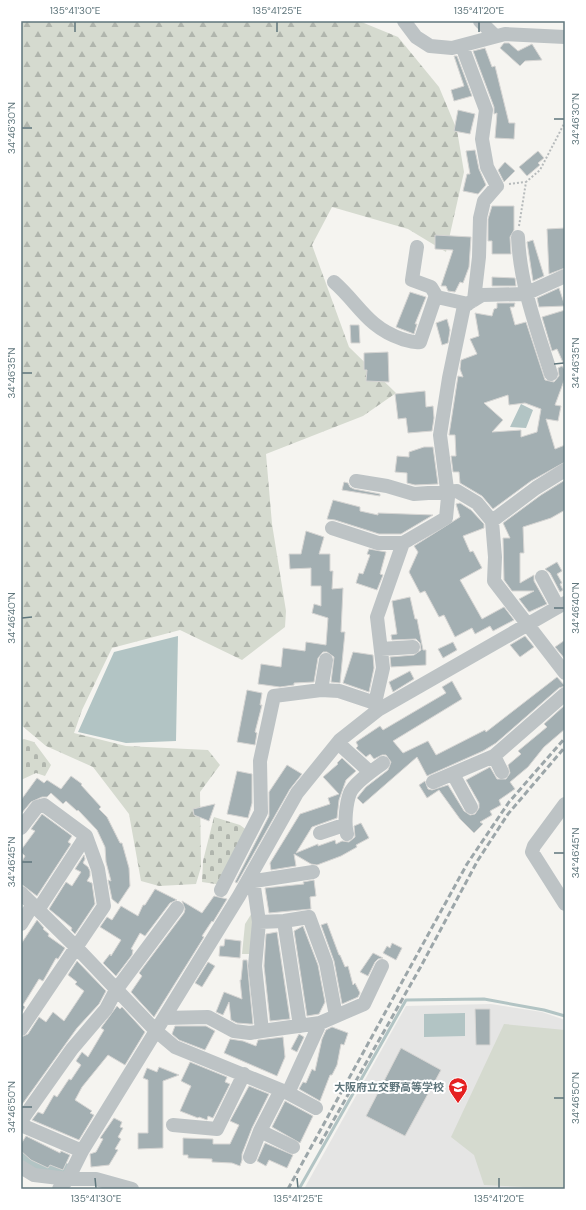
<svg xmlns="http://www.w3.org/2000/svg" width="586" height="1210" font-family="'DM Sans','Noto Sans JP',sans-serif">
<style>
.built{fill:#e5e5e4}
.forest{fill:url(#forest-firs)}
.cemetery{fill:url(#cemetery-stones)}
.green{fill:#d5dacf}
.water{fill:#b2c4c4}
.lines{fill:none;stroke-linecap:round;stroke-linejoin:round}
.stream{stroke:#b2c4c4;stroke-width:3}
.river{stroke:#b2c4c4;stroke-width:19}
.building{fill:#a3afb2;stroke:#d6d5d3;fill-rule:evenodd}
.path{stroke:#b7bbbc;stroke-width:2;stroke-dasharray:2 2;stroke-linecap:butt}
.minor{stroke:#bdc3c5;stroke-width:14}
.rail{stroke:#9ca6a9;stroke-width:3;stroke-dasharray:6 3;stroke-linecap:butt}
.ticks{fill:none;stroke:#5f767c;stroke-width:1.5}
.labels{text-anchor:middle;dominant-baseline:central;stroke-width:4;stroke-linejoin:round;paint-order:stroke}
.poi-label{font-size:11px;font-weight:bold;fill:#5f767c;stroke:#fff;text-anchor:end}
.neatline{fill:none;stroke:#5f767c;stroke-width:1.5}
.ticks-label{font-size:10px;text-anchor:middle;fill:#5f767c}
</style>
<defs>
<pattern id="forest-firs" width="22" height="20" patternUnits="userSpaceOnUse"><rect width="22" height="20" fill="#d5dacf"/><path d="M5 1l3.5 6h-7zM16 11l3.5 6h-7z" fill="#b0b5ad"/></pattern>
<pattern id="cemetery-stones" width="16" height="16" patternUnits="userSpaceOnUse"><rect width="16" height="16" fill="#d5dacf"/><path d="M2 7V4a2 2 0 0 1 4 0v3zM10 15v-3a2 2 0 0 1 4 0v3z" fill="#b0b5ad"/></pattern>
</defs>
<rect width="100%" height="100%" fill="#f5f4f0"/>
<path class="built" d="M491,1004L542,1012L565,1020V1189H304L406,1006Z"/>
<path class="forest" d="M21,21H359L398,37L439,87L457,130L464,172L446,252L408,229L332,207L312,245L349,347L396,393L363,416L266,454L272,524L286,611L285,627L242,660L180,630L112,648L82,710L74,733L126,746L208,750L220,765L200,792L201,867L196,884L159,886L141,881L129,814L93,767L46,746L21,725Z"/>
<path class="cemetery" d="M24,739L34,742L51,765L45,776L36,773L21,780V740Z
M214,817L240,825L248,831L222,885L202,882L203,861Z"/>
<path class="green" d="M255,908L251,954H242L245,924Z
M504,1024L565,1030V1189L484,1185L474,1155L451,1137Z"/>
<path class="water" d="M521,404L533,410L526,428L510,427Z
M178,636L176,741L126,743L78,732L114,652Z
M465,1013V1036L424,1037V1014Z"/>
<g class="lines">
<path class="stream" d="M299,1189L406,1000L484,999L544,1010L565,1016"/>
<path class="river" d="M21,1155L37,1168L63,1172"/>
</g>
<path class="building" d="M504,43H509L518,51L532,44L542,60L525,61L520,66L500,48Z
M485,48L492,67L495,66L509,123H515L514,139L495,138L497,113L494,114V107L473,51Z
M454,56H457L472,96L454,101L451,90L464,86Z
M458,110L475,114L470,134L454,131Z
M475,150L479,169L486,185L478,194L463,191L467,174H470L466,151Z
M538,151L544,158L538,163L540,165L527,176L519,167Z
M505,162L515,171L504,182L498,170Z
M492,206H514V230L510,237L511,254H492V241H488V219Z
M565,228V268L549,274L547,229Z
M435,235L471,237L469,267L463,283L460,282L455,292L448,291L446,286H441L453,250L435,249Z
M533,240L544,276L533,281L527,242Z
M492,277L515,278L516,286H492Z
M559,288L565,306L539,307L537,298Z
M410,292L426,297L415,324H417L414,334L396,327Z
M497,303H515L514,307H510L515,325L526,322L545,380L554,382L559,376L558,368L562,366L565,370V378L555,405L561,406L558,421L546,419L555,449L565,445V462L531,481L493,509L482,496L460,483L459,472H453L451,456H456L455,435H449L458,376L463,377L460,369L461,360L477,354L470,339L479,336L475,313L492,316L494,309L497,308ZM508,395L509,405L525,403L541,409L537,432L521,437V430L492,432L503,420L484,403Z
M565,310V367L557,349L552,351L542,317Z
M447,319L450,330L448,343L442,345L436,323Z
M350,325H359L360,343H351Z
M388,352L389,382L366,381L367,370H364V353Z
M425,391L426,407L433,406L434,418L432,431L408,433L406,418L398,419L395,394Z
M424,447H433L438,484L415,485L407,483V473L395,472L397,456L409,457V452Z
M565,480V510L551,518L523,527L524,553H520V583L534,575V581L547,604L529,612L519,599L534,591H512L504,580L503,538H510L503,523L541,495Z
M344,482L348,483L350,487L354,489L380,494V496L342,490Z
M333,500L360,507V511L378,515V513L433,515L401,534H379L335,520L327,519Z
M460,503L471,510L484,524V528L463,536L470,552L473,551L482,568L460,580L482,619L504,607L514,620L493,631L490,626L475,634L472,628L455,637L444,615L439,617L425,591L420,593L409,572L418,552L414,546L460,517L456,504Z
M306,531L324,537L319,554H330V571H333L332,589L343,588L341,632H345L340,683L331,682L334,657L327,652H323L318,658L314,682L294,683V685L280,687L258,684L261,664L281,667L283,648L305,651L306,642L326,645L328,618L312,613L314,604L321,606V586H311V568L290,569L289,554H301Z
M369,549L386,552L380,574L383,575L377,590L356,583L359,573L363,574L370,555L367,554Z
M557,562L562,571L557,574L562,583L560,584L563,590L560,592L550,573L545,569Z
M410,597L415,619H417L423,650H426V665L391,667L390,657L414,655L421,650L420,643L416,639L392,640L391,635L397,634L392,601Z
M525,636L534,647L520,657L510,645Z
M565,640V659L555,647Z
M453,642L457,650L443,658L438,649Z
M353,652L373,655L374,668L369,692L343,683Z
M410,671L414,679L393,692L389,682Z
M557,677L565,686L559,688L496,743L483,751L427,776L417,757L363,804L357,798L366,787L388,770L391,762L386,755H382L374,759L370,754L366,757L356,748L358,746L356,742L380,726L383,730L446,693L442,687L452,681L462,699L393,741L403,753L428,741L436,755L485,730L486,732Z
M247,690L262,693L260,705H262L255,732L257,733L255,745L237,742Z
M565,705V729L544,747L528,767L510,782L515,789L499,800L501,805L490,811L492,815L480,822L483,824L474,833L460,819L439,790L427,798L419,785L425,781L428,789L432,790L448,785L464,811L470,815L475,814L479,808V803L466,780L490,767L497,779H506L510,773L508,765L521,754L518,751L547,727L544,724Z
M342,758L356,771L346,780L339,800L337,818L312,827L296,853L318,844V846L335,840L336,844L342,841L349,842L355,837L354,826L361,823L369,838L356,845L357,847L341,856L317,865L311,864L294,854L296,866L271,870L270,863L300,814L330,804L328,798L339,794L323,777L338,764L337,763Z
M287,765L302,774L290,789L237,883L235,882L269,816V792Z
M237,771L252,774V803L248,818L227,814Z
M71,776L82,784L81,785L101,807L99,809L107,817L120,843H122L129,868L130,886L118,904L112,899L108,880L111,881L106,862L105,847L97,830L78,810L77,811L66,801L63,804L51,793L47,797H42L31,802L21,814V800L37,778L44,783L47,780L61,789Z
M215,804L209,821L194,815L193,809Z
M42,814L72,836L68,842L71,844L37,896L21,884V863L25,856L21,852V850L35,831L31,829Z
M84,855L85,859L83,863L88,867L90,871V876L87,881L92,883L95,904L75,934L71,930L72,928L49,909L66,882L72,886L81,872L75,869Z
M314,880L316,896L310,897L311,909L269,913L265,888L304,884L303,882Z
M155,889L177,900L170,903L145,936L140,933L131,949L133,950L132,955L116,976L103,963L110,954L111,956L121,940L100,927L107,917L112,920L121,906L138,916L143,905H145Z
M214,896L227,899L213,922L212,921L202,936L204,937L154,1017L131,992L142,976L139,973L184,913L185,909L182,901L202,913Z
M37,920L44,928L43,929L49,934L48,936L65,948L58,959L56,958L43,981L39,979L23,1005L25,1007L21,1014V944Z
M327,923L339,955H340L345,967L348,966L353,985L355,983L360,993L358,997L342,1004L334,961L321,925Z
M303,926L318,965L325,1002L319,1014L307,1016L294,931Z
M277,932L290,1019L270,1021L264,966L266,934Z
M225,939L241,941L240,958L219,956L220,946H224Z
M392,943L402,948L396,960L383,953L387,946L390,948Z
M373,953L383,958L378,959L375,962L368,976L360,972Z
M243,960H247L253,1024H250L237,1023L231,1020L229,1002L223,1015L216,1012L224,992L242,999L240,980H241Z
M77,961L106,991L99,1004L77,1028L21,1106V1037L28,1034L39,1017L46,1022L53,1012L64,1021L84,991L75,984L77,982L68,975Z
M208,962L215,966L202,987L195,983Z
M117,1006L120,1009L122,1007L145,1032L125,1065L108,1055L82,1087L75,1100L92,1111L90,1113L94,1115L79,1140L32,1120L38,1112L43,1114L54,1095L57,1097L69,1079L71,1080L81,1065L76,1061L82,1052L88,1057L104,1030L101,1028Z
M475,1009H490V1045H476Z
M175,1026H206L215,1031L205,1050L179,1040L172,1034Z
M332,1027L348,1033L344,1045L341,1044L337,1065L332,1075H330L320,1101L299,1089L303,1082L306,1083L312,1069L315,1071L322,1039L326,1030Z
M299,1034L304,1037L297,1052L291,1049Z
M283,1037L285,1057L277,1076L224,1053L230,1039L243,1041L256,1046L258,1040Z
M401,1048L441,1070L405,1136L366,1116Z
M190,1062L227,1077L225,1082L230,1084L213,1118L208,1116L207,1120L199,1117L198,1118L180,1111L191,1086L181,1081Z
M159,1067L179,1075L163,1081V1148L138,1149V1133H148V1080L143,1078L147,1068L157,1072Z
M249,1086L269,1094L252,1128L242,1154V1160L240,1166L232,1163L212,1162V1159L188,1158V1155H183V1138L213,1139V1144H230L239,1125L230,1121Z
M285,1101L313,1116L300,1143L272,1127Z
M114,1118L122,1122L120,1127L123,1128L118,1137L121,1139L115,1149L118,1150L109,1165L91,1167L90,1154L96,1152L103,1139L100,1138Z
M26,1136L60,1153L61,1151L70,1155L63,1170L50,1165L48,1168L31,1160L21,1151V1144Z
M265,1143L293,1155L287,1168L269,1160L266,1166L257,1161Z"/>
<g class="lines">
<path class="path" d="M509,184L526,182
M519,226L526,182L540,170L565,122"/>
<path class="minor" d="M404,21L416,37L430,46L452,48L505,34L565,37
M480,21L495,36
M462,46L486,110L482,139L487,167L497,186L484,201L480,218L479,257L474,300
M518,237C520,285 537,329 551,374
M417,247L412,280L431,287L437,297L468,304
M334,282C359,304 367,327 402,339C409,341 413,343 420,342L436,295
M356,481L387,486L414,494L457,491L477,503L492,521L495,557L494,581L565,673
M492,521L536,488L565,470
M332,528L378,543H403L377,617L383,668L375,703L378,710
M403,543L446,518L448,497L440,435L449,378L464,306L482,295L525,294L565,276
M542,577L558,607
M381,649L413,647
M321,690L326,660
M338,743L370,772
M494,756L502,772
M453,774L471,807
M433,782L494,756L565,694
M565,804L534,846L532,852L565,904
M21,828L37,807L44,805L86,836L98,869L104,906L21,1029
M320,833L344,825
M347,834C344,824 346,803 350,793C355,782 374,770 383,763
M252,873L259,922L255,966L262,1031L320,1023L364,1004L382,966
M254,881L313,872
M221,890L261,812L260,761L274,696L321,690L339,691L375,703
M21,893L76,947L156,1031L175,1047L288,1093L320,1023
M38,910L86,836
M284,921L300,1026
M259,922L284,921L309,917L326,963L336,1016
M21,924L32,906
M164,1018L208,1017L234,1031L250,1033L262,1031
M288,1093L316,1108
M21,1121L72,1049L106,1009L116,990L177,908
M21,1125L82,1151
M173,1125L217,1129L244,1074
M260,1131L293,1147
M250,1157L260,1131L281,1090
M21,1167L34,1175L68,1179L82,1151L239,896L297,793L340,740L378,710L565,603
M59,1189L68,1179H96L132,1189"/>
<path class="rail" d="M320,1144L420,968L478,860L508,814L565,747
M288,1189L467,864L509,802L565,738"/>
</g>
<path class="ticks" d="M75,22V32M277,22V32M479,22V32M554,119H564M22,128H32M554,364L564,363M22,373H32M554,608H564M22,618L32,617M554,853H564M22,862H32M554,1098H564M22,1107H32M95,1178L96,1188M297,1178L298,1188M499,1178V1188"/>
<defs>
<g id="school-pin" transform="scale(1)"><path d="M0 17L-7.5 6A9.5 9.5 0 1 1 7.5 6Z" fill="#e52120" stroke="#fff"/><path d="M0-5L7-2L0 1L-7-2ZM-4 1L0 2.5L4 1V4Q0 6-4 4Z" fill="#fff"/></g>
</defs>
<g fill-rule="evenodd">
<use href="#school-pin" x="458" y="1087"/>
</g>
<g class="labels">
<g class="poi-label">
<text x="444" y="1087">大阪府立交野高等学校</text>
</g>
</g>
<rect width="586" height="1210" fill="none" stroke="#ffffff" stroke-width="44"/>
<rect x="22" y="22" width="542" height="1166" class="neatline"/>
<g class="ticks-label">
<text x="75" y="14">135°41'30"E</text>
<text x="277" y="14">135°41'25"E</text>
<text x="479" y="14">135°41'20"E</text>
<text transform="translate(575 119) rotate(-90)" y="4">34°46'30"N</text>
<text transform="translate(11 128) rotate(-90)" y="4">34°46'30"N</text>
<text transform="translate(575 363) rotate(-90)" y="4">34°46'35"N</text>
<text transform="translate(11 373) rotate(-90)" y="4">34°46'35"N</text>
<text transform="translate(575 608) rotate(-90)" y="4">34°46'40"N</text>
<text transform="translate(11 618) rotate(-90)" y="4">34°46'40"N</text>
<text transform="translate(575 853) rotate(-90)" y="4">34°46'45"N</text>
<text transform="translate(11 862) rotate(-90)" y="4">34°46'45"N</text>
<text transform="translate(575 1098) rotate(-90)" y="4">34°46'50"N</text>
<text transform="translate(11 1107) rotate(-90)" y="4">34°46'50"N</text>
<text x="96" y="1202">135°41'30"E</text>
<text x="298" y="1202">135°41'25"E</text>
<text x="499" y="1202">135°41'20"E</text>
</g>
</svg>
